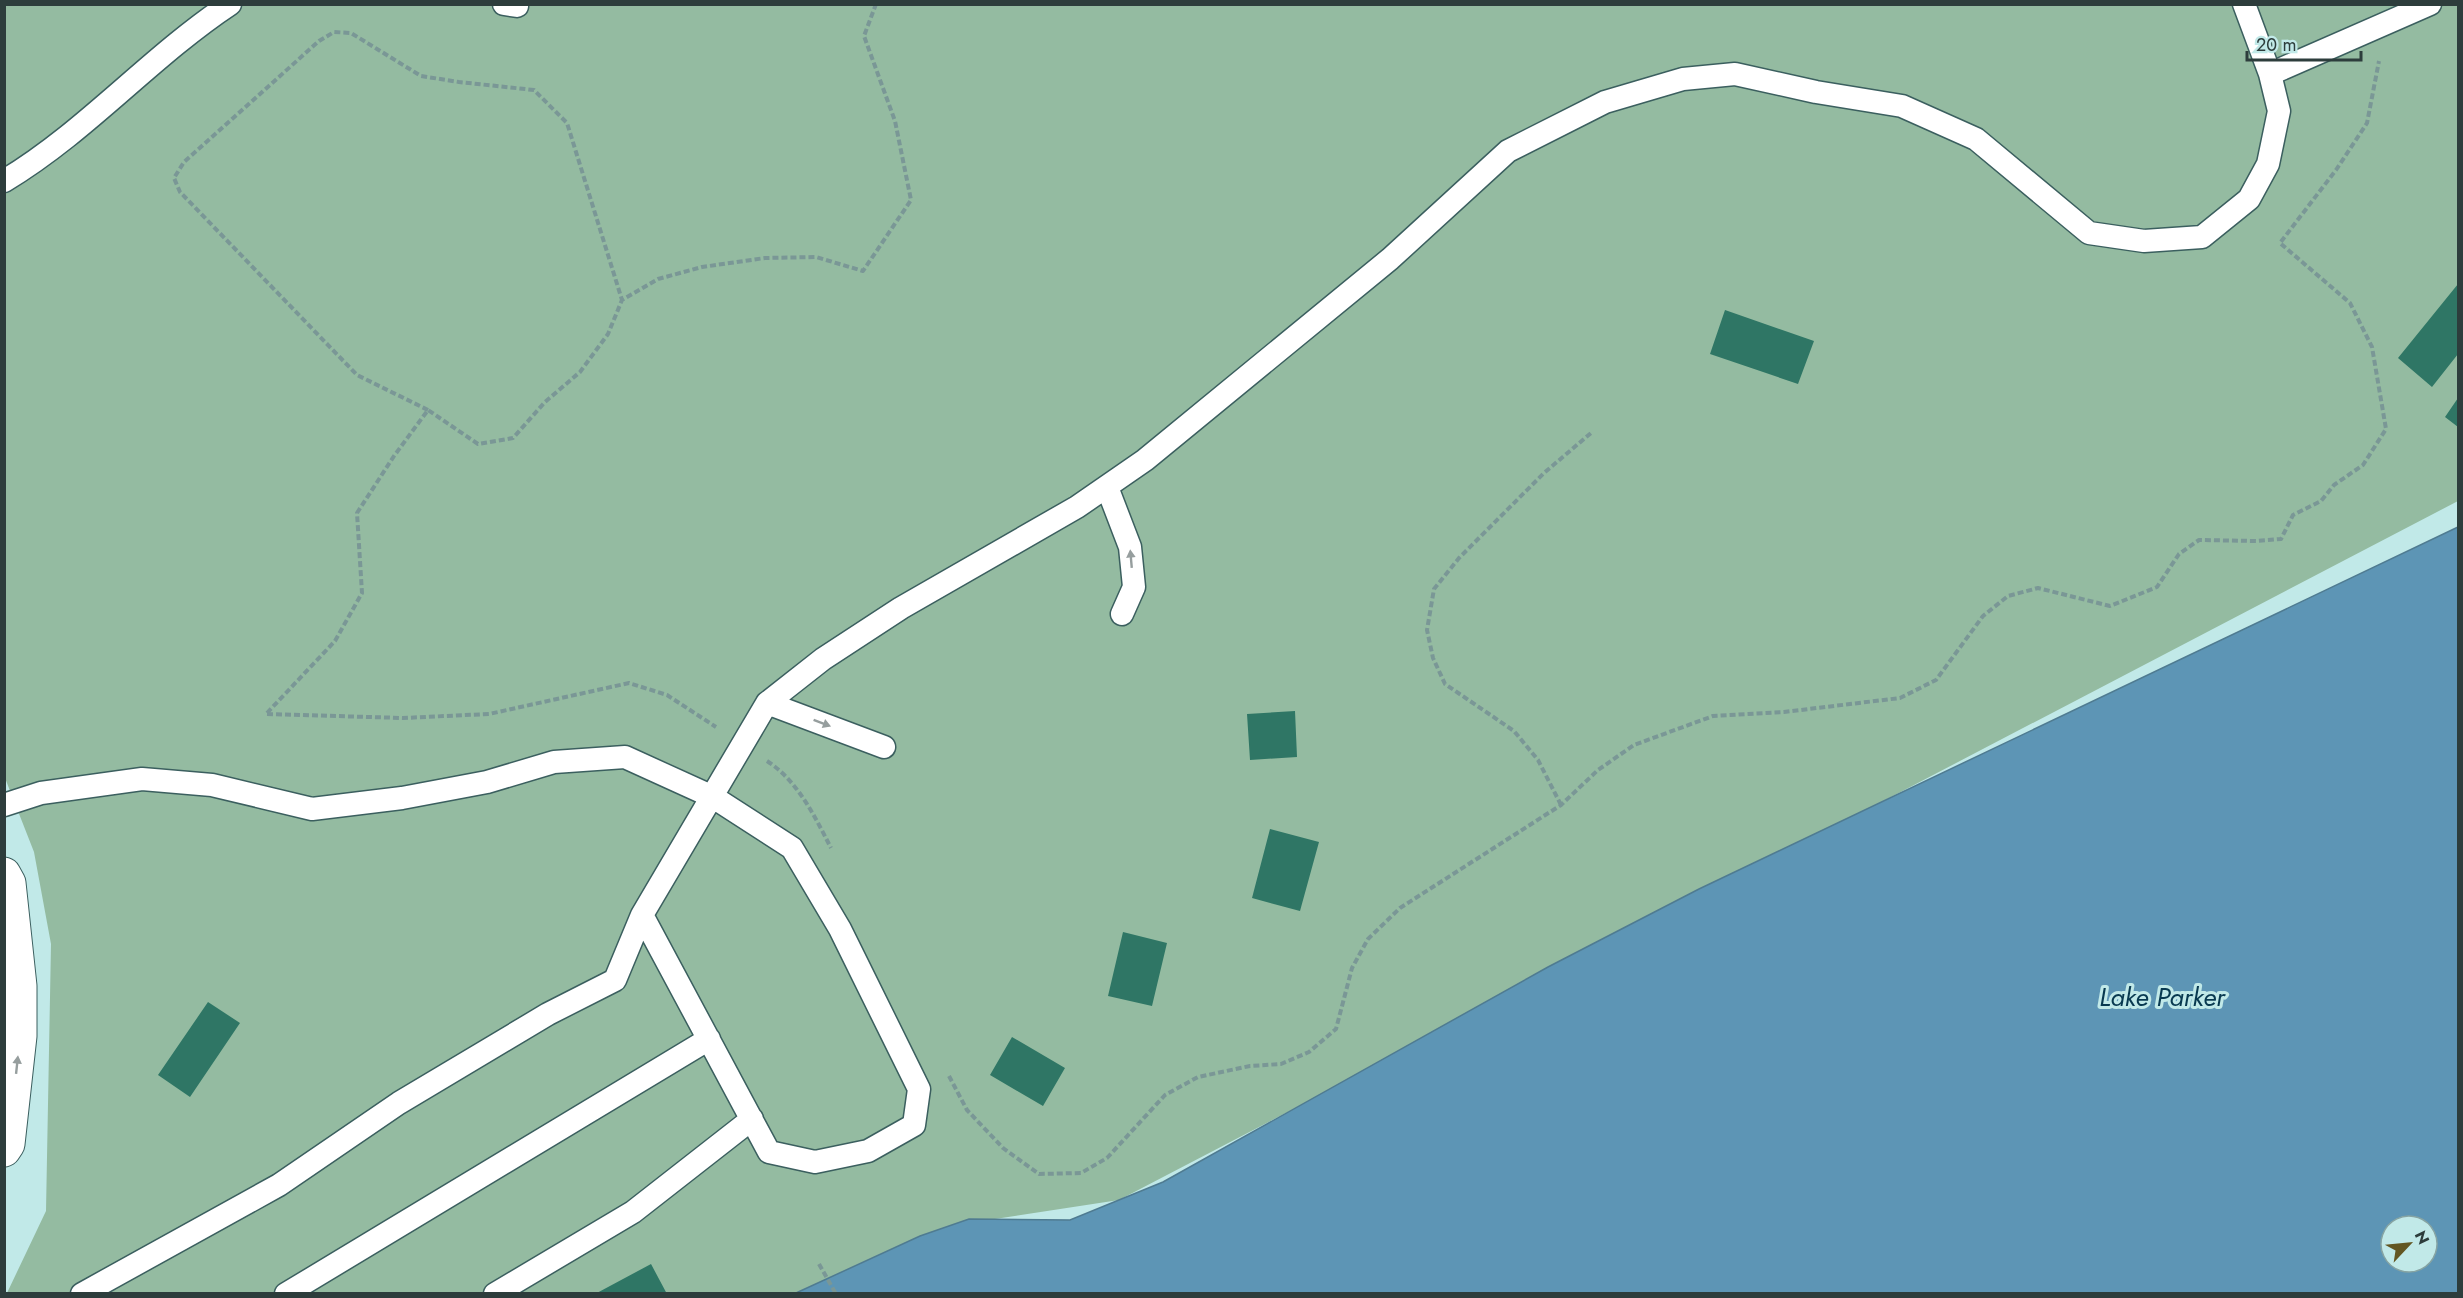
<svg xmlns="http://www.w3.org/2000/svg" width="2463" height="1298" font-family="Jost,sans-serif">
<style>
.green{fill:#94bba1}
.water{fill:#5d95b5;stroke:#4f7b91;stroke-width:1.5;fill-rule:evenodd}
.building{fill:#2f7665}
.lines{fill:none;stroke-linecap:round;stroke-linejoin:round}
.service-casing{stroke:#3b5f5f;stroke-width:25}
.tertiary-casing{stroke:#3b5f5f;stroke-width:35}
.path{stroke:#7a9796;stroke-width:4;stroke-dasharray:6 3;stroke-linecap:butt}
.service{stroke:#fff;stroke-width:22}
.tertiary{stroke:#fff;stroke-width:33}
.oneway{fill:#969e9e}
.labels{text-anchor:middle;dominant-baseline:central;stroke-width:6;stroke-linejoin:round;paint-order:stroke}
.water-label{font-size:26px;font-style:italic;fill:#083950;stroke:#c1e9e8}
</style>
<rect width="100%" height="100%" fill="#c1e9e8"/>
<path class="green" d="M5,5H2458V501L1119,1200L995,1219L809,1293H7L46,1211L51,944L34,852L5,778Z"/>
<path class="water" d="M2458,527V1293H796L920,1236L969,1219L1070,1220L1163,1182L1548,967L1699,889ZM2391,1226H2427V1262H2391Z"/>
<path class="building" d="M2458,284V354L2432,387L2398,358Z
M1725,310L1814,341L1798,384L1710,354Z
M2458,398V427L2445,417Z
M1295,711L1297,757L1250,760L1247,714Z
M1270,829L1319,842L1300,911L1252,898Z
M1123,932L1167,943L1152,1006L1108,996Z
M208,1002L240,1023L190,1097L158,1075Z
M1012,1037L1065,1068L1043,1106L990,1075Z
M651,1264L667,1294H595Z"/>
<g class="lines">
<g class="service-casing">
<path id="service" d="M504,4L517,6
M2270,74L2430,4
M4,181C86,132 150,57 230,4
M1107,487L1130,547L1134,587L1122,614
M767,703L884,747
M4,805L41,793L142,779L212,785L312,809L402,798L487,782L554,762L625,757L713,797L792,848L840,929L919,1089L914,1125L868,1151L815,1162L769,1152L642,915L767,703L823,659L901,608L1077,507L1145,460L1390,259L1508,151L1605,102L1683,79L1735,74L1816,92L1902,106L1976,139L2089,233L2144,241L2202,237L2249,199L2268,164L2279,111L2270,74L2244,4
M82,1294L279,1185L399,1103L548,1014L615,980L642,915
M286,1294L709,1039
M495,1294L633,1212L752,1119"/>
</g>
<g class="tertiary-casing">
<path id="tertiary" d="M4,874L9,883L20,986V1036L8,1144L4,1150"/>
</g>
<path class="path" d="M428,410L357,375L180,192L174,178L184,162L319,41L334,32L351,33L421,76L459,82L534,90L567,123L622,300
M267,713L335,641L362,593L357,513L394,456L428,410L478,444L513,438L545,402L580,372L608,334L622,300L658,279L702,267L765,258L816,257L863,271L911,200L895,121L864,36L876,4
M267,714L403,718L489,714L629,683L667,695L716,727
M767,761C798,781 815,817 831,848
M1561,805L1538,760L1514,731L1445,684L1433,658L1427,630L1434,589L1459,558L1544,473L1591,433
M949,1076L967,1110L1003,1148L1039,1174L1081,1173L1107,1158L1165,1095L1198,1077L1250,1066L1281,1064L1309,1052L1336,1029L1352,968L1368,939L1400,908L1561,805L1598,770L1634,745L1713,716L1784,712L1900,698L1936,680L1983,616L2008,596L2038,588L2110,606L2157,587L2179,554L2199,540L2256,541L2281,539L2293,515L2321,501L2334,485L2363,465L2386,429L2372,347L2350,303L2280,243L2336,170L2367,123L2379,61
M819,1264L836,1294"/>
<use href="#service" class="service"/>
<use href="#tertiary" class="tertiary"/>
</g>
<defs><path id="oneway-solid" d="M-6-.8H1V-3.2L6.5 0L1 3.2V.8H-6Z" transform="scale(1.5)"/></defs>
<g class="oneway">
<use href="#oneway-solid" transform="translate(1131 559) rotate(-95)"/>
<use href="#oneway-solid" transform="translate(822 723) rotate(21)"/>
<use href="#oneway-solid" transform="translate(17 1065) rotate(-84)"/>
</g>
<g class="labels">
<g class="water-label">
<text x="2162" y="997">Lake Parker</text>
</g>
</g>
<rect width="2463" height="1298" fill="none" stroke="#2d3d3c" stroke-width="12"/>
<g transform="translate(2409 1244) rotate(64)"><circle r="28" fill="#c1e9e8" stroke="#86a4a3" stroke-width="1.5"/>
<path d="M0-4.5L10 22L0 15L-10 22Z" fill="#625622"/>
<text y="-9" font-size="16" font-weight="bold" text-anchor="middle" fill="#2d3d3c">N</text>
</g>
<path d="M2247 51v9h114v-9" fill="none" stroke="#2d3d3c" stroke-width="3"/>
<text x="2256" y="51" font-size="18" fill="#2d3d3c" stroke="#c1e9e8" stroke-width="4.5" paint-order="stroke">20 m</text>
</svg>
